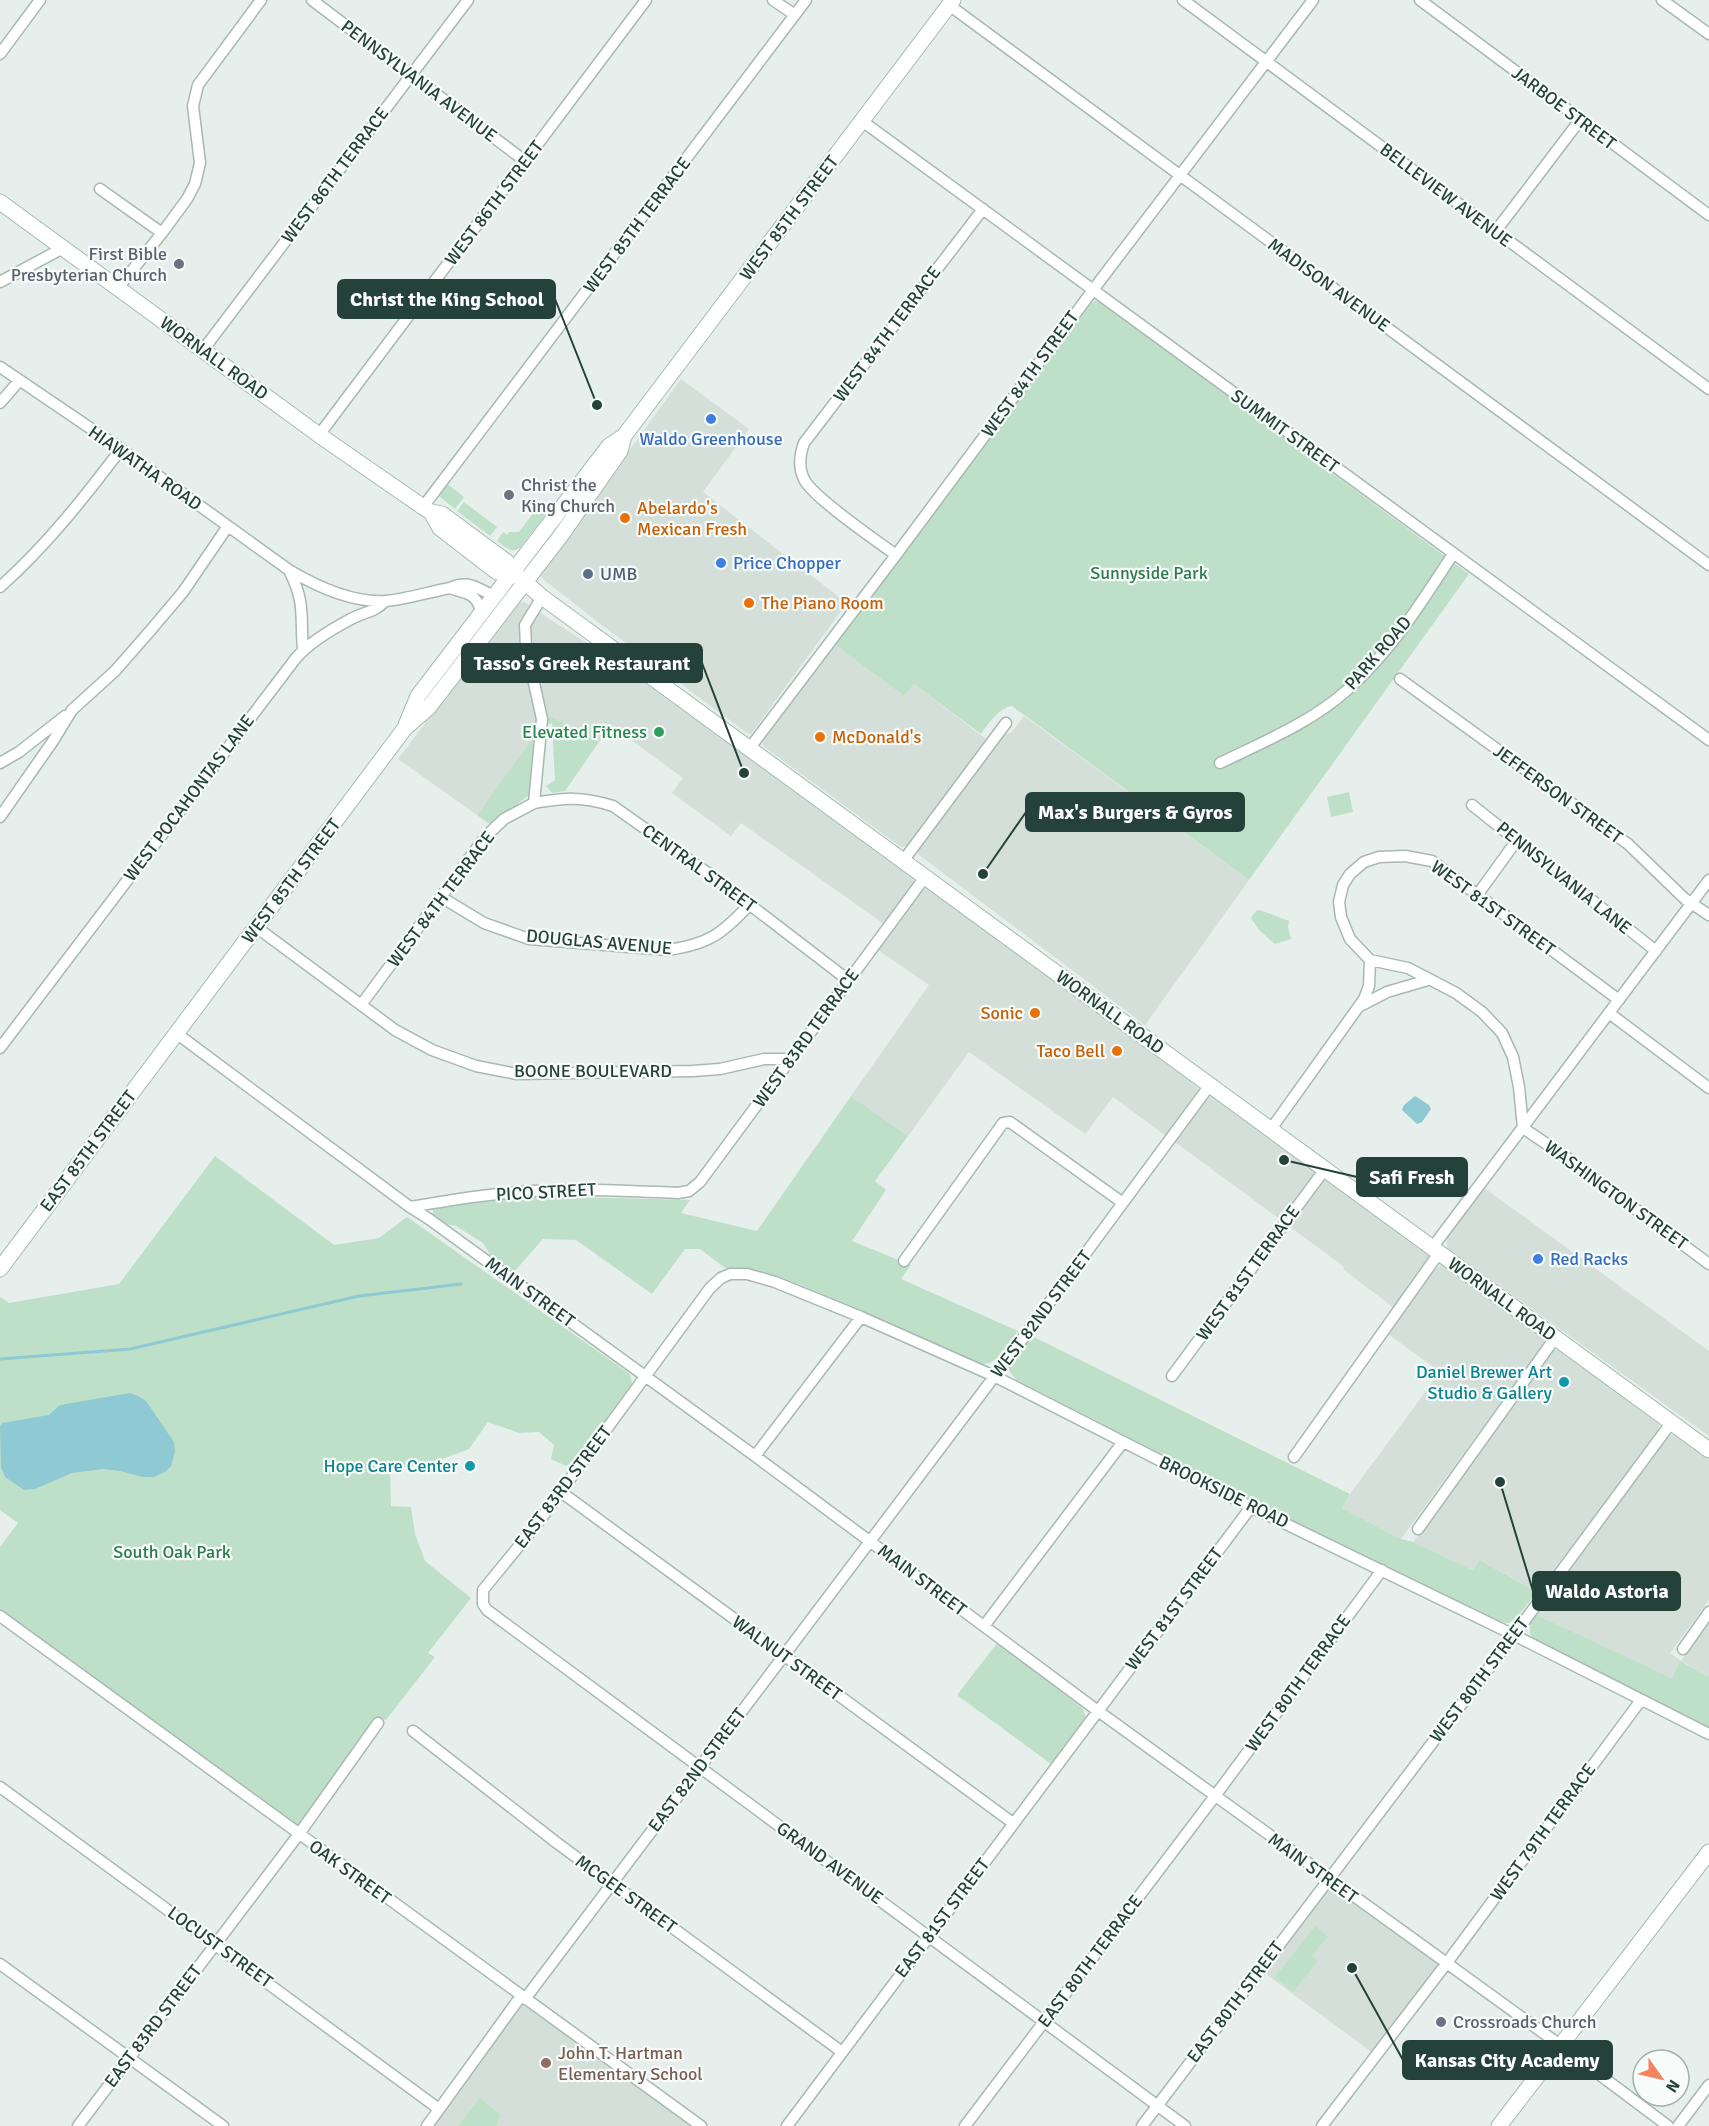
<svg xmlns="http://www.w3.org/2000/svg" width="1709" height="2126" font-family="Signika,sans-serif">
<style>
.built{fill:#d4dfda}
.green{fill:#bfe0c8}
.water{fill:#8ec9d4}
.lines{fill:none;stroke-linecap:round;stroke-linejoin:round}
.stream{stroke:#8ec9d4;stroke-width:3}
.street-casing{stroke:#a8b8b2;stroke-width:13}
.secondary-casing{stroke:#a4bbb3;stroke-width:17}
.street{stroke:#fff;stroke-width:10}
.secondary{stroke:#fff;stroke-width:15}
.worship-dot{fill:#6b7280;stroke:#f7fbf9;stroke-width:2}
.shop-dot{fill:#3f7fe0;stroke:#f7fbf9;stroke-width:2}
.food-dot{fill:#e8710a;stroke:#f7fbf9;stroke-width:2}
.service-dot{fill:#5c6f8a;stroke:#f7fbf9;stroke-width:2}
.leisure-dot{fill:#2e9e5b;stroke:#f7fbf9;stroke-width:2}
.culture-dot{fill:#0f9aa8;stroke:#f7fbf9;stroke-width:2}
.education-dot{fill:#8d6e63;stroke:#f7fbf9;stroke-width:2}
.labels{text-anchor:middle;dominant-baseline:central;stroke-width:4.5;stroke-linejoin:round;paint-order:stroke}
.street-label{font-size:18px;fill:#24423a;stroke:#f7fbf9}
.worship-label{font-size:18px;fill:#5b616d;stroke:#f7fbf9;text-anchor:start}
.shop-label{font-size:18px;fill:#366cbe;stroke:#f7fbf9;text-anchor:start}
.food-label{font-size:18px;fill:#c56008;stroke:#f7fbf9;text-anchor:start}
.park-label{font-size:18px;fill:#2d7a4b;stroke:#f7fbf9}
.service-label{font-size:18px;fill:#4e5e75;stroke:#f7fbf9;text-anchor:start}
.leisure-label{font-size:18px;fill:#27864d;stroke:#f7fbf9;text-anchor:end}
.culture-label{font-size:18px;fill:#0d838f;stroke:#f7fbf9;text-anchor:end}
.education-label{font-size:18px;fill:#785e54;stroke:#f7fbf9;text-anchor:start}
.leader{fill:none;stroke:#24423a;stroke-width:2}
.callout-dot{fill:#24423a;stroke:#f7fbf9;stroke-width:2}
.callout{fill:#24423a;stroke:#24423a;stroke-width:2}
.callout-label{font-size:20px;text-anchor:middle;font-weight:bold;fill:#fff}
</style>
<rect width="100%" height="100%" fill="#e6efeb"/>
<path class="built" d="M681,379L749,429L703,492L847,603L751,734L747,733L603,626L544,580L540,574Z
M524,602L631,672L913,878V884L884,924L741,823L731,836L672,793L683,778L612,726L599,742L550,716L477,815L398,759L516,603Z
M835,645L904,696L914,684L986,739L907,846L901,847L763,746V741Z
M1024,716L1249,880L1145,1025L919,855L917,849L1004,735L1011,733Z
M926,888L931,889L1196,1086L1199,1090L1198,1094L1166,1136L1113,1097L1085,1134L969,1052L908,1136L851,1096L929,985L878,950L921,891Z
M1210,1096L1216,1098L1430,1255L1426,1263L1393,1307L1344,1270L1343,1266L1175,1142Z
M1483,1187L1709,1351V1436L1447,1248V1238Z
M1442,1264L1546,1341L1401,1539L1342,1508L1350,1494L1440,1372L1388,1334L1435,1270Z
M1553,1350H1559L1656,1421L1659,1425V1430L1537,1592L1481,1560L1473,1570L1413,1542Z
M1672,1435H1676L1709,1459V1600L1670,1653L1681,1661L1709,1623V1677L1681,1661L1672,1678L1535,1614L1668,1437Z
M1329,1883L1442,1964L1374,2054L1262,1971Z
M525,1999L701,2126H432Z"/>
<path class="green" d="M1095,301L1100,302L1469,574L1249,880L1012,706C999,708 988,724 981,734L914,684L904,696L835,645L1091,304Z
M447,484L464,497L455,509L439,496Z
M464,502L497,527L490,536L457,511Z
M537,508L546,514L520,548C510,554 505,546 497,541L503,532L507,535L509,532H519Z
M550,716L599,742L565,791L552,793L546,786L555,780L552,723L545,725L544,723Z
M533,738L532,788L529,795L491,825L477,815Z
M1349,792L1353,812L1331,817L1327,797Z
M1260,910L1289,921L1288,927L1291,939L1275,944L1259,930L1251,918L1256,911Z
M851,1096L908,1136L875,1181L886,1190L852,1241L911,1265L901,1279L1018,1331C1008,1345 999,1365 980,1364C933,1343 887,1322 840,1302C804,1287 764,1266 725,1268L700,1249H685L652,1294L576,1240L543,1239L514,1272L491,1256L483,1243L456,1226L446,1224L433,1215V1210L436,1207L541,1196L690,1200L681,1213L757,1231Z
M215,1156L334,1245L379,1238L407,1217L630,1374L632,1384L576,1460L566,1466L551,1459L554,1445L539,1432L519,1433L488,1422L469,1449L425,1465L390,1468L391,1506L411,1507L415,1534L425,1561L471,1598L428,1653L435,1657L386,1720L377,1717L302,1824H296L0,1611V1547L18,1523L0,1510V1297L9,1303L119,1284Z
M1030,1335L1350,1494L1342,1508L1401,1539L1413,1542L1473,1570L1480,1560L1537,1592L1517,1617L1509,1623L1499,1622L1277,1513L1017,1381L1007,1368Z
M1535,1614L1672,1678L1680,1661L1709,1677V1729L1535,1640L1530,1634V1624Z
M998,1642L1083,1709L1086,1717L1051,1764L957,1695Z
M1315,1926L1328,1936L1312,1956L1318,1961L1293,1992L1275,1977Z
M480,2098L500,2114L496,2126H458Z"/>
<path class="water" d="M1415,1096L1429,1105L1431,1109L1422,1122L1417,1124L1402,1110L1404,1105Z
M130,1393L138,1396L146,1401L174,1442L175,1451L171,1466L165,1472L154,1477H143L120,1471L102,1469L72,1473L35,1489L24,1490L5,1477L1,1467L0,1426L2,1423L49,1415L60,1405Z"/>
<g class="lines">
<path class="stream" d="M0,1359L130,1349L359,1296L461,1284"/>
<g class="street-casing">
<path id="street" d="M312,0L525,161
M773,0L795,15
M1183,0L1709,389
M1420,0L1709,215
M1662,0L1709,34
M949,5L1709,565
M0,54L40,0
M862,121L1709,740
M100,189L162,233
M1495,232L1580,120
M0,282L63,248
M118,288L162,233L187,199L195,184L200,163L193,106L198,85L261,0
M203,350L468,0
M0,367L121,449L289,570C316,586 353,603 386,601C407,599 429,592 450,588C469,579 477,589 495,596
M0,403L19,381
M319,435L646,0
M423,507L806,0
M896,555C877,541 811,496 804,479C798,467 800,454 804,443L983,209
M289,570C306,604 300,615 303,650
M0,587C46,546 84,498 121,449
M450,588C468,595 475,591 482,613
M1400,679L1628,844L1685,899L1709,915
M749,749L896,555L1093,290L1313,0
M0,763L19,752L65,716
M1220,763C1263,742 1310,723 1346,691C1390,653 1422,602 1453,554
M534,803C566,798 581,796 613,806L715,878L848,980
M1472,805L1656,951
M0,817L53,741L72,710L115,671L150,631L183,592L228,526
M903,861L1006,723
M1478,894L1517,840
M441,897L484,923L529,939L668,950C709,944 722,934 750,904
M256,927L395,1030L432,1050L476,1066L517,1074L693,1071L720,1069L764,1059H790
M1619,1000L1432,861L1405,856L1379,857L1364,862L1350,874L1343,885L1339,902L1341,917L1350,939L1370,960L1408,968L1456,993L1482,1012L1502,1033L1513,1057L1519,1087L1523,1128L1566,1157L1709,1264
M361,1005L485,837L504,819L534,803L542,719L526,647L525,625L542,597
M1360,1006L1387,992L1428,980
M1609,1013L1709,1088
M176,1033L410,1207L429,1219L755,1456L1098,1711L1560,2045L1668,2126
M0,1048L296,658C310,642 332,629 351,619C362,613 377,611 385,601
M1271,1129L1364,999L1369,986L1370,960
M410,1207C451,1200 492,1193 534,1191C582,1188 630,1191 678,1193L689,1191L700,1182L925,877
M1432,1248L1709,880
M904,1261L1003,1123L1010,1122L1123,1203
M1172,1376L1325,1169
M755,1456L861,1317
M1294,1457L1439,1253
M561,1492L1013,1823
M1418,1529L1555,1338
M0,1616L701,2126
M984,1626L1123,1442
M1683,1649L1709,1612
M413,1731L557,1843L842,2052
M0,1787L439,2109
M0,1964L223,2126
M525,1999L1012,1353L1210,1085
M78,2126L299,1834L378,1723
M427,2126L521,1996
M787,2126L1251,1507
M965,2126L1215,1796L1382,1570
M1142,2126L1514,1635L1671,1423
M1185,2126L487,1610L483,1604V1590L537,1524L710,1288L721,1278L730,1274H747L775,1282L861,1317L994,1376L1251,1507L1514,1635L1709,1734
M1322,2126L1446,1964L1641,1700
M1678,2126L1709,2085"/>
</g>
<g class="secondary-casing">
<path id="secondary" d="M0,202L319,435L423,507L431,512L442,514L507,562L513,572L542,597L1709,1450
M431,512L440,528L497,572H513
M406,725L418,696L609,446L624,436
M0,1269L405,728L429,707L562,534L620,451L624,436L953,0
M1499,2126L1709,1852"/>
</g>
<use href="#street" class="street"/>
<use href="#secondary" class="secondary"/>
</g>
<g class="worship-dot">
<circle cx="179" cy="264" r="6"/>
<circle cx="509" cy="495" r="6"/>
<circle cx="1441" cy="2022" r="6"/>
</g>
<g class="shop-dot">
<circle cx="711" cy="419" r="6"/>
<circle cx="721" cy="563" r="6"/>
<circle cx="1538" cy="1259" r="6"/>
</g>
<g class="food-dot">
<circle cx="625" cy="518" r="6"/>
<circle cx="749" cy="603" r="6"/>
<circle cx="820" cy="737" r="6"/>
<circle cx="1035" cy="1013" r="6"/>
<circle cx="1117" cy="1051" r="6"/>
</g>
<circle class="service-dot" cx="588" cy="574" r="6"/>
<circle class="leisure-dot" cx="659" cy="732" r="6"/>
<g class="culture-dot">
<circle cx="1564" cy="1382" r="6"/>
<circle cx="470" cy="1466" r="6"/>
</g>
<circle class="education-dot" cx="546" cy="2063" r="6"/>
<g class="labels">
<g class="street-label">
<text transform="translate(419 81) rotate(37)">PENNSYLVANIA AVENUE</text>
<text transform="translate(1564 108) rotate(37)">JARBOE STREET</text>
<text transform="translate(335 175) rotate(-53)">WEST 86TH TERRACE</text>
<text transform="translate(1446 195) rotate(37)">BELLEVIEW AVENUE</text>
<text transform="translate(494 203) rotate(-53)">WEST 86TH STREET</text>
<text transform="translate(789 218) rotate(-53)">WEST 85TH STREET</text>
<text transform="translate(637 225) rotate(-53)">WEST 85TH TERRACE</text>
<text transform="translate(1329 285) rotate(36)">MADISON AVENUE</text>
<text transform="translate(887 334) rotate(-53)">WEST 84TH TERRACE</text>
<text transform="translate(214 358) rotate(36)">WORNALL ROAD</text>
<text transform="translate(1030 374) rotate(-54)">WEST 84TH STREET</text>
<text transform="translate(1285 431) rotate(36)">SUMMIT STREET</text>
<text transform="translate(145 468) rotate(35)">HIAWATHA ROAD</text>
<text transform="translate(1378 653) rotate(-49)">PARK ROAD</text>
<text transform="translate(1558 794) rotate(36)">JEFFERSON STREET</text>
<text transform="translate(189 798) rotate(-53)">WEST POCAHONTAS LANE</text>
<text transform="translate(699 868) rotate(36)">CENTRAL STREET</text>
<text transform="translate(1564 878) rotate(39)">PENNSYLVANIA LANE</text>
<text transform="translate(291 881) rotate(-53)">WEST 85TH STREET</text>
<text transform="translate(441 899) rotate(-53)">WEST 84TH TERRACE</text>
<text transform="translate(1493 908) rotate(36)">WEST 81ST STREET</text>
<text transform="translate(599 942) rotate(5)">DOUGLAS AVENUE</text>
<text transform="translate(1110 1012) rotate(36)">WORNALL ROAD</text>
<text transform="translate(806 1038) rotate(-54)">WEST 83RD TERRACE</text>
<text x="593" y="1071">BOONE BOULEVARD</text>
<text transform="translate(88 1151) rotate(-53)">EAST 85TH STREET</text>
<text transform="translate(546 1192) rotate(-3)">PICO STREET</text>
<text transform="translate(1616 1195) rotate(36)">WASHINGTON STREET</text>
<text transform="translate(1248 1273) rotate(-54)">WEST 81ST TERRACE</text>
<text transform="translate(530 1292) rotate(36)">MAIN STREET</text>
<text transform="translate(1502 1299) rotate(36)">WORNALL ROAD</text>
<text transform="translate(1041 1314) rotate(-53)">WEST 82ND STREET</text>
<text transform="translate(563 1487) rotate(-53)">EAST 83RD STREET</text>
<text transform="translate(1224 1492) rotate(26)">BROOKSIDE ROAD</text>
<text transform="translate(922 1580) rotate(37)">MAIN STREET</text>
<text transform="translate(1174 1609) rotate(-53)">WEST 81ST STREET</text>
<text transform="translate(787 1658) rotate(36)">WALNUT STREET</text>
<text transform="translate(1479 1680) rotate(-53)">WEST 80TH STREET</text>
<text transform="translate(1298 1683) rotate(-54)">WEST 80TH TERRACE</text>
<text transform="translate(697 1770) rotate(-53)">EAST 82ND STREET</text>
<text transform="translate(1543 1832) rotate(-54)">WEST 79TH TERRACE</text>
<text transform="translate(830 1863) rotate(36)">GRAND AVENUE</text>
<text transform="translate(1313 1868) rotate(36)">MAIN STREET</text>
<text transform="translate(350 1872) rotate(36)">OAK STREET</text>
<text transform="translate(626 1894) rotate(36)">MCGEE STREET</text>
<text transform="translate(942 1918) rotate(-53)">EAST 81ST STREET</text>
<text transform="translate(220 1947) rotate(36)">LOCUST STREET</text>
<text transform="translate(1090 1961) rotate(-53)">EAST 80TH TERRACE</text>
<text transform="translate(1235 2002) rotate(-53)">EAST 80TH STREET</text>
<text transform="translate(153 2026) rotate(-53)">EAST 83RD STREET</text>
</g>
<g class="worship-label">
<text x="167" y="254" text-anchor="end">First Bible<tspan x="167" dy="21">Presbyterian Church</tspan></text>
<text x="521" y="485">Christ the<tspan x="521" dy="21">King Church</tspan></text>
<text x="1453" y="2022">Crossroads Church</text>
</g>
<g class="shop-label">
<text x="711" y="439" text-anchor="middle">Waldo Greenhouse</text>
<text x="733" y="563">Price Chopper</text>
<text x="1550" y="1259">Red Racks</text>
</g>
<g class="food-label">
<text x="637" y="508">Abelardo's<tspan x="637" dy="21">Mexican Fresh</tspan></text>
<text x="761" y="603">The Piano Room</text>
<text x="832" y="737">McDonald's</text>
<text x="1023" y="1013" text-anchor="end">Sonic</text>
<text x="1105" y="1051" text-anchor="end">Taco Bell</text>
</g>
<g class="park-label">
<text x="1149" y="573">Sunnyside Park</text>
<text x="172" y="1552">South Oak Park</text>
</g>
<g class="service-label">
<text x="600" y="574">UMB</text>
</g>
<g class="leisure-label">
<text x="647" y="732">Elevated Fitness</text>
</g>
<g class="culture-label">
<text x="1552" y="1372">Daniel Brewer Art<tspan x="1552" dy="21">Studio &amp; Gallery</tspan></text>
<text x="458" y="1466">Hope Care Center</text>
</g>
<g class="education-label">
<text x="558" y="2053">John T. Hartman<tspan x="558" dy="21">Elementary School</tspan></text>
</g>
</g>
<path class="leader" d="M597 405L555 299M744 773L702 663M983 874L1026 812M1284 1160L1357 1177M1500 1482L1533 1591M1352 1968L1403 2060"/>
<g class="callout-dot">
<circle cx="597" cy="405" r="6"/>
<circle cx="744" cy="773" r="6"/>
<circle cx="983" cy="874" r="6"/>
<circle cx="1284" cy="1160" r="6"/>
<circle cx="1500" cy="1482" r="6"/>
<circle cx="1352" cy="1968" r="6"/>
</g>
<g class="callout">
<rect x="338" y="280" width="217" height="38" rx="6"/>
<rect x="462" y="644" width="240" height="38" rx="6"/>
<rect x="1026" y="793" width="218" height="38" rx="6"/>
<rect x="1357" y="1158" width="110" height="38" rx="6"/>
<rect x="1533" y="1572" width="147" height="38" rx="6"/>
<rect x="1403" y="2041" width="209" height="38" rx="6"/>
</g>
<g class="callout-label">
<text x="447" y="306">Christ the King School</text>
<text x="582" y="670">Tasso's Greek Restaurant</text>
<text x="1135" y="819">Max's Burgers &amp; Gyros</text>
<text x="1412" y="1184">Safi Fresh</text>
<text x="1607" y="1598">Waldo Astoria</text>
<text x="1507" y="2067">Kansas City Academy</text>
</g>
<g transform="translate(1661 2078) rotate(124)"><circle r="28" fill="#f7fbf9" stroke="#a3b1ad" stroke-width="1.5"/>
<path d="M0-4.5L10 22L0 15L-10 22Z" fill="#f4845f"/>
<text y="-9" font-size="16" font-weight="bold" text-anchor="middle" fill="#24423a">N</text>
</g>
</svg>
